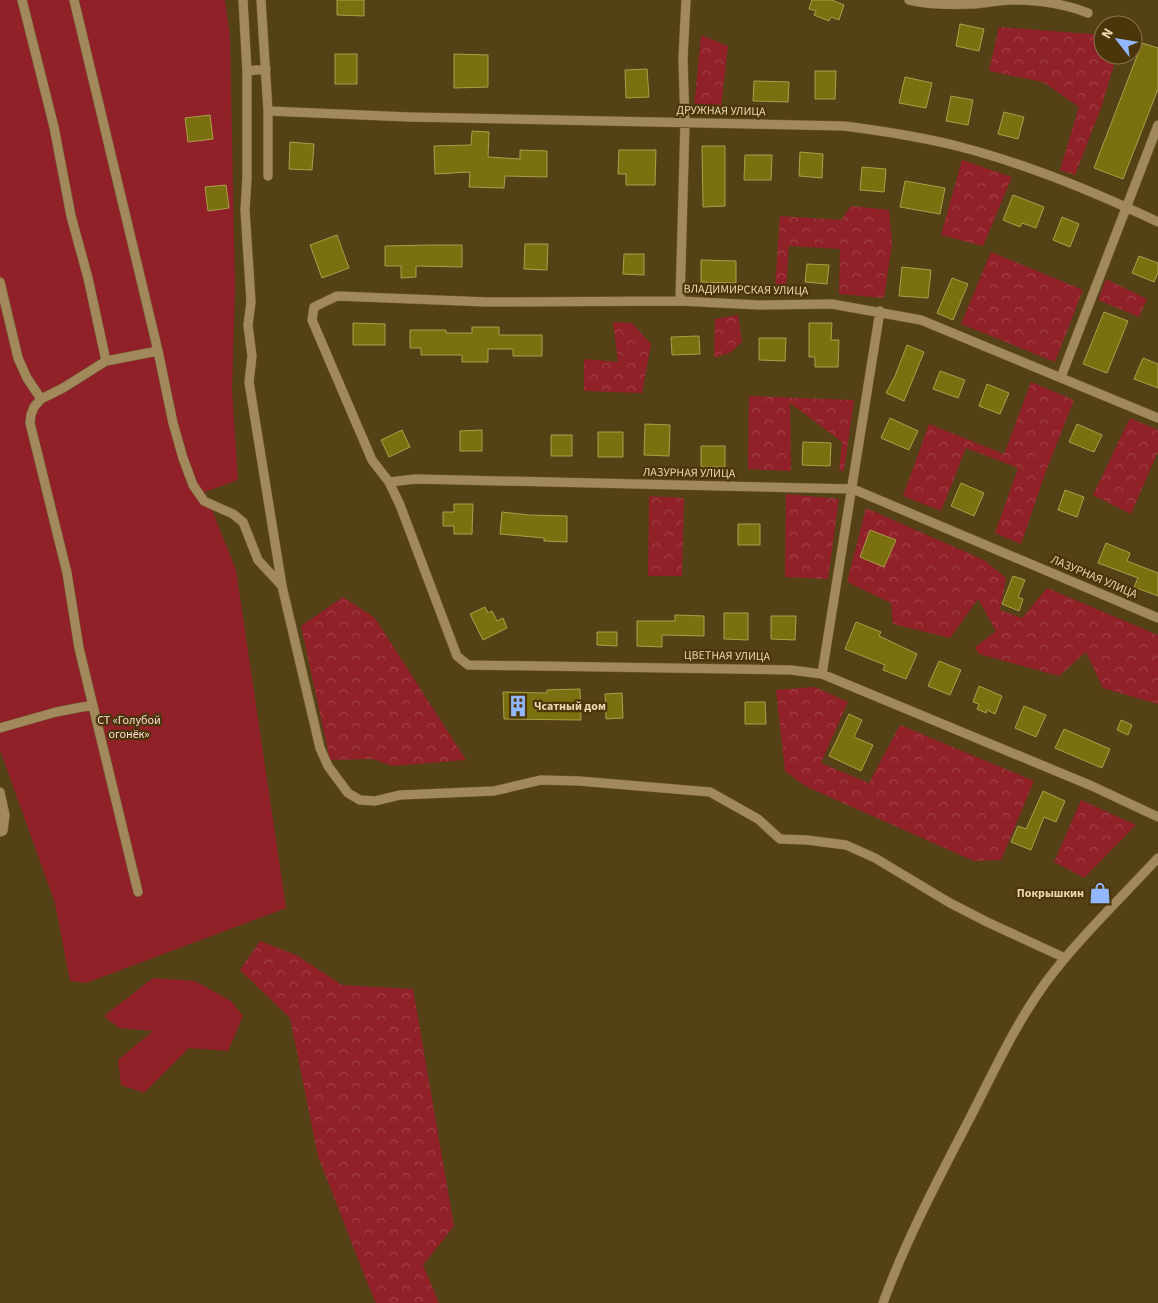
<svg xmlns="http://www.w3.org/2000/svg" width="1158" height="1303" font-family="'Source Sans 3',sans-serif">
<style>
.green{fill:#902129}
.forest{fill:url(#forest-crowns)}
.building{fill:#7b7010;stroke:#aa9f4a}
.lines{fill:none;stroke-linecap:round;stroke-linejoin:round}
.minor-casing{stroke:#735f35;stroke-width:10}
.minor{stroke:#a1895b;stroke-width:9}
.labels{text-anchor:middle;dominant-baseline:central;stroke-width:4.5;stroke-linejoin:round;paint-order:stroke}
.street-label{font-size:12px;fill:#ebd6b1;stroke:#4a360a}
.poi-label{font-size:12px;font-weight:bold;fill:#ebd6b1;stroke:#4a360a;text-anchor:start}
.park-label{font-size:12px;fill:#fbdbd8;stroke:#4a360a}
</style>
<defs>
<pattern id="forest-crowns" width="20" height="18" patternUnits="userSpaceOnUse" patternTransform="scale(1.25)"><rect width="20" height="18" fill="#902129"/><path d="M2 6a3 3 0 1 1 6 0M12 15a3 3 0 1 1 6 0" fill="none" stroke="#a04046"/></pattern>
</defs>
<rect width="100%" height="100%" fill="#554116"/>
<path class="green" d="M0,0H225L230,37L235,289L232,389L238,480L205,492L236,570L286,908L86,983L70,981L55,903L0,750Z
M153,978L195,981L231,1001L243,1016L228,1051L189,1048L144,1093L121,1085L118,1060L153,1031L119,1028L104,1016Z"/>
<path class="forest" d="M999,27L1103,35V55H1117L1101,108L1075,175L1060,170L1079,107L1043,82L989,71Z
M701,35L728,46L721,108L694,107Z
M962,160L1012,177L983,246L941,235Z
M851,206L889,210L892,244L884,298L839,294L840,249L789,246L786,289L775,288L780,216L841,220Z
M991,252L1083,290L1055,362L961,324Z
M1106,279L1147,299L1139,317L1098,300Z
M738,315L742,342L731,352L714,358L715,319Z
M613,322L632,323L651,344L642,393L584,391V359L618,362Z
M1031,382L1074,400L1046,471L1021,544L995,533L1018,468L966,448L941,511L903,496L929,424L1004,454Z
M749,396L854,400L844,471L839,470L842,442L790,403L791,471L748,469Z
M1130,418L1158,430V452L1131,514L1093,495Z
M786,494L839,499L828,579L785,577Z
M649,496L684,498L682,576H648Z
M866,508L984,560L1006,578L1000,610L1022,618L1047,588L1158,635V704L1103,688L1086,652L1059,676L979,654L975,647L996,631L978,599L950,638L893,624L891,603L847,582Z
M343,597L375,618L466,760L392,766L373,759L330,760L301,626Z
M815,687L848,702L821,763L869,783L900,725L1034,781L1001,860L974,861L805,786L785,771L776,690Z
M1081,800L1136,825L1084,878L1054,862Z
M260,941L296,955L342,985L413,989L454,1226L423,1265L439,1303H376L369,1287L318,1156L290,1018L240,970Z"/>
<path class="building" d="M337,0H364V16L337,15Z
M812,0H832L844,5L839,20L831,17L829,21L814,15L816,11L809,9Z
M960,24L984,29L979,51L956,46Z
M1142,43L1158,48V89L1123,179L1094,168Z
M335,54H357V84H335Z
M454,54L488,55V87L454,88Z
M647,69L649,97L626,98L625,70Z
M815,71H836L835,99H815Z
M905,77L932,83L926,108L899,103Z
M754,81L789,82L788,102L753,101Z
M951,96L973,100L968,125L946,121Z
M1004,112L1024,117L1018,139L998,134Z
M210,115L213,139L188,142L185,118Z
M472,131L489,132L488,157L520,159V150L547,151V177L505,176L504,188L469,187L470,172L435,174L434,146L471,145Z
M290,142L314,144L312,170L289,169Z
M702,146H725V206L703,207Z
M619,150H656L655,185H626V174H618Z
M800,152L823,154L822,178L799,176Z
M745,155H772L771,180H744Z
M862,167L886,169L884,192L860,190Z
M905,181L945,188L940,214L900,207Z
M226,185L229,208L208,211L205,187Z
M1013,195L1044,207L1036,228L1022,223L1020,227L1003,220Z
M1062,217L1079,224L1070,247L1053,240Z
M337,235L349,268L322,278L310,245Z
M525,244H548L547,270L524,269Z
M431,245H462V267L416,266V277L401,278V266H385V246Z
M624,254H644V275L623,274Z
M1139,256L1158,263V273L1154,282L1132,273Z
M701,260L736,261V283L701,282Z
M807,264L829,265L827,284L805,282Z
M902,267L931,270L928,298L899,296Z
M952,278L968,284L953,320L937,313Z
M1104,312L1128,321L1107,373L1083,364Z
M353,323L385,324V345H353Z
M809,323H832L831,340H839L838,367H815V357H809Z
M472,327H499V335H542V356H513V349H488V362H462V355H421V348H410V330H446V333H472Z
M699,336L700,354L672,355L671,337Z
M759,338H786L785,361L759,360Z
M907,345L924,352L904,401L886,393L895,376Z
M1143,358L1158,364V388L1134,379Z
M940,371L965,380L958,398L933,389Z
M987,384L1009,393L1000,414L979,406Z
M890,418L918,431L909,450L881,438Z
M645,424L670,425L669,456L644,455Z
M1077,424L1102,435L1094,452L1069,442Z
M402,430L410,447L389,457L381,440Z
M482,430V451H460V431Z
M598,432H623V457H598Z
M551,435H572V456H551Z
M803,442L831,443L830,466L802,465Z
M701,446H725V467H701Z
M961,483L984,493L974,516L951,506Z
M1065,490L1084,497L1077,517L1058,510Z
M454,504H473L472,534H454V526H443V512H454Z
M502,512L529,515L567,516V542L544,541V538L500,534Z
M738,524H760V545H738Z
M870,530L896,540L884,567L860,557Z
M1106,543L1130,553L1127,561L1158,573V596L1134,587L1138,578L1098,563Z
M1013,576L1025,580L1018,597L1023,599L1019,611L1002,604Z
M485,607L488,613L492,611L497,621L503,618L507,628L483,640L470,614Z
M724,613H748V640L724,639Z
M675,615L704,616V636L662,635V647L637,646V621H675Z
M771,616H796L795,640L771,639Z
M856,622L881,632L879,636L917,654L906,679L883,670L885,665L845,649Z
M597,632H617V646L597,645Z
M939,661L961,670L950,695L928,686Z
M979,686L1002,696L995,714L987,710L986,713L977,709L979,704L973,702Z
M580,689L581,720L504,719L503,692L547,693V690Z
M622,693L623,718L606,719L605,694Z
M745,702H765L766,724H745Z
M1024,706L1046,715L1036,737L1015,728Z
M849,714L862,720L854,737L873,745L861,771L829,756Z
M1121,720L1132,725L1128,735L1117,730Z
M1064,729L1110,749L1102,768L1055,748Z
M1043,791L1065,801L1056,822L1044,817L1031,850L1011,842L1018,826L1026,829Z"/>
<g class="lines">
<g class="minor-casing">
<path id="minor" d="M22,0L54,127L71,216L88,278L106,361
M74,0L158,351L173,423L183,458L193,485L204,501L233,514L243,522L258,560L282,586L320,748L328,766L348,793L360,800L375,801L400,795L494,791L541,780L579,781L710,792L758,819L780,839L807,840L846,845L875,858L950,903L987,922L1065,958
M243,0L247,71V178L245,210L251,302L248,325L252,356L249,382L282,586
M261,0L268,111V176
M909,0C930,5 952,5 974,4C987,3 1000,0 1012,0C1038,0 1063,3 1088,13
M247,71L266,69
M268,111L409,117L844,126C883,131 923,137 961,147C1026,164 1097,193 1158,222
M0,282L18,358L27,378L41,399
M680,301L685,123L683,59L686,0
M1061,377L1158,125
M1158,418L921,320L832,304L759,305L680,301L487,302L337,296L314,307L312,320L372,460L389,482L416,479L853,489L1158,618
M389,482L400,505L457,656L468,665L791,670L822,674L1092,786L1158,817
M822,674L880,311
M0,728L56,712L93,705
M0,792L5,815L3,831L0,832
M138,892L79,648L67,573L30,423L31,415L34,407L41,399L63,388L106,361L158,351
M883,1303C907,1237 940,1176 972,1114C995,1069 1016,1023 1046,982C1079,938 1120,899 1158,858"/>
</g>
<use href="#minor" class="minor"/>
</g>
<defs>
<g id="building-bare" transform="scale(1.725)"><path d="M-4-6H4V6H1V3H-1V6H-4ZM-2.5-4.3h1.7v1.8h-1.7ZM.8-4.3h1.7v1.8H.8ZM-2.5-1h1.7V.8h-1.7ZM.8-1h1.7V.8H.8Z" fill="#92b7fd" stroke="#4a360a" stroke-width="2.5" paint-order="stroke"/></g>
<g id="shop-bare" transform="scale(1.725)"><path d="M-5-2.5h2.3a2.7 3.5 0 0 1 5.4 0H5L5.5 6h-11ZM-1.5-2.5h3a1.5 2.3 0 0 0-3 0Z" fill="#92b7fd" stroke="#4a360a" stroke-width="2.5" paint-order="stroke"/></g>
</defs>
<g fill-rule="evenodd">
<use href="#building-bare" x="518" y="706"/>
<use href="#shop-bare" x="1100" y="893"/>
</g>
<g class="labels">
<g class="street-label">
<text transform="translate(721 111) rotate(1)">ДРУЖНАЯ УЛИЦА</text>
<text transform="translate(746 290) rotate(1)">ВЛАДИМИРСКАЯ УЛИЦА</text>
<text transform="translate(689 473) rotate(1)">ЛАЗУРНАЯ УЛИЦА</text>
<text transform="translate(1094 577) rotate(23)">ЛАЗУРНАЯ УЛИЦА</text>
<text transform="translate(727 656) rotate(1)">ЦВЕТНАЯ УЛИЦА</text>
</g>
<g class="poi-label">
<text x="534" y="706">Чсатный дом</text>
<text x="1084" y="893" text-anchor="end">Покрышкин</text>
</g>
<g class="park-label">
<text x="129" y="720">СТ «Голубой<tspan x="129" dy="14">огонёк»</tspan></text>
</g>
</g>
<g transform="translate(1118 40) rotate(301)"><circle r="24" fill="#4a360a" stroke="#8a764d"/>
<path d="M0-4L9 19L0 12L-9 19Z" fill="#92b7fd"/>
<text y="-8" font-size="14" font-weight="bold" text-anchor="middle" fill="#ebd6b1">N</text>
</g>
</svg>
